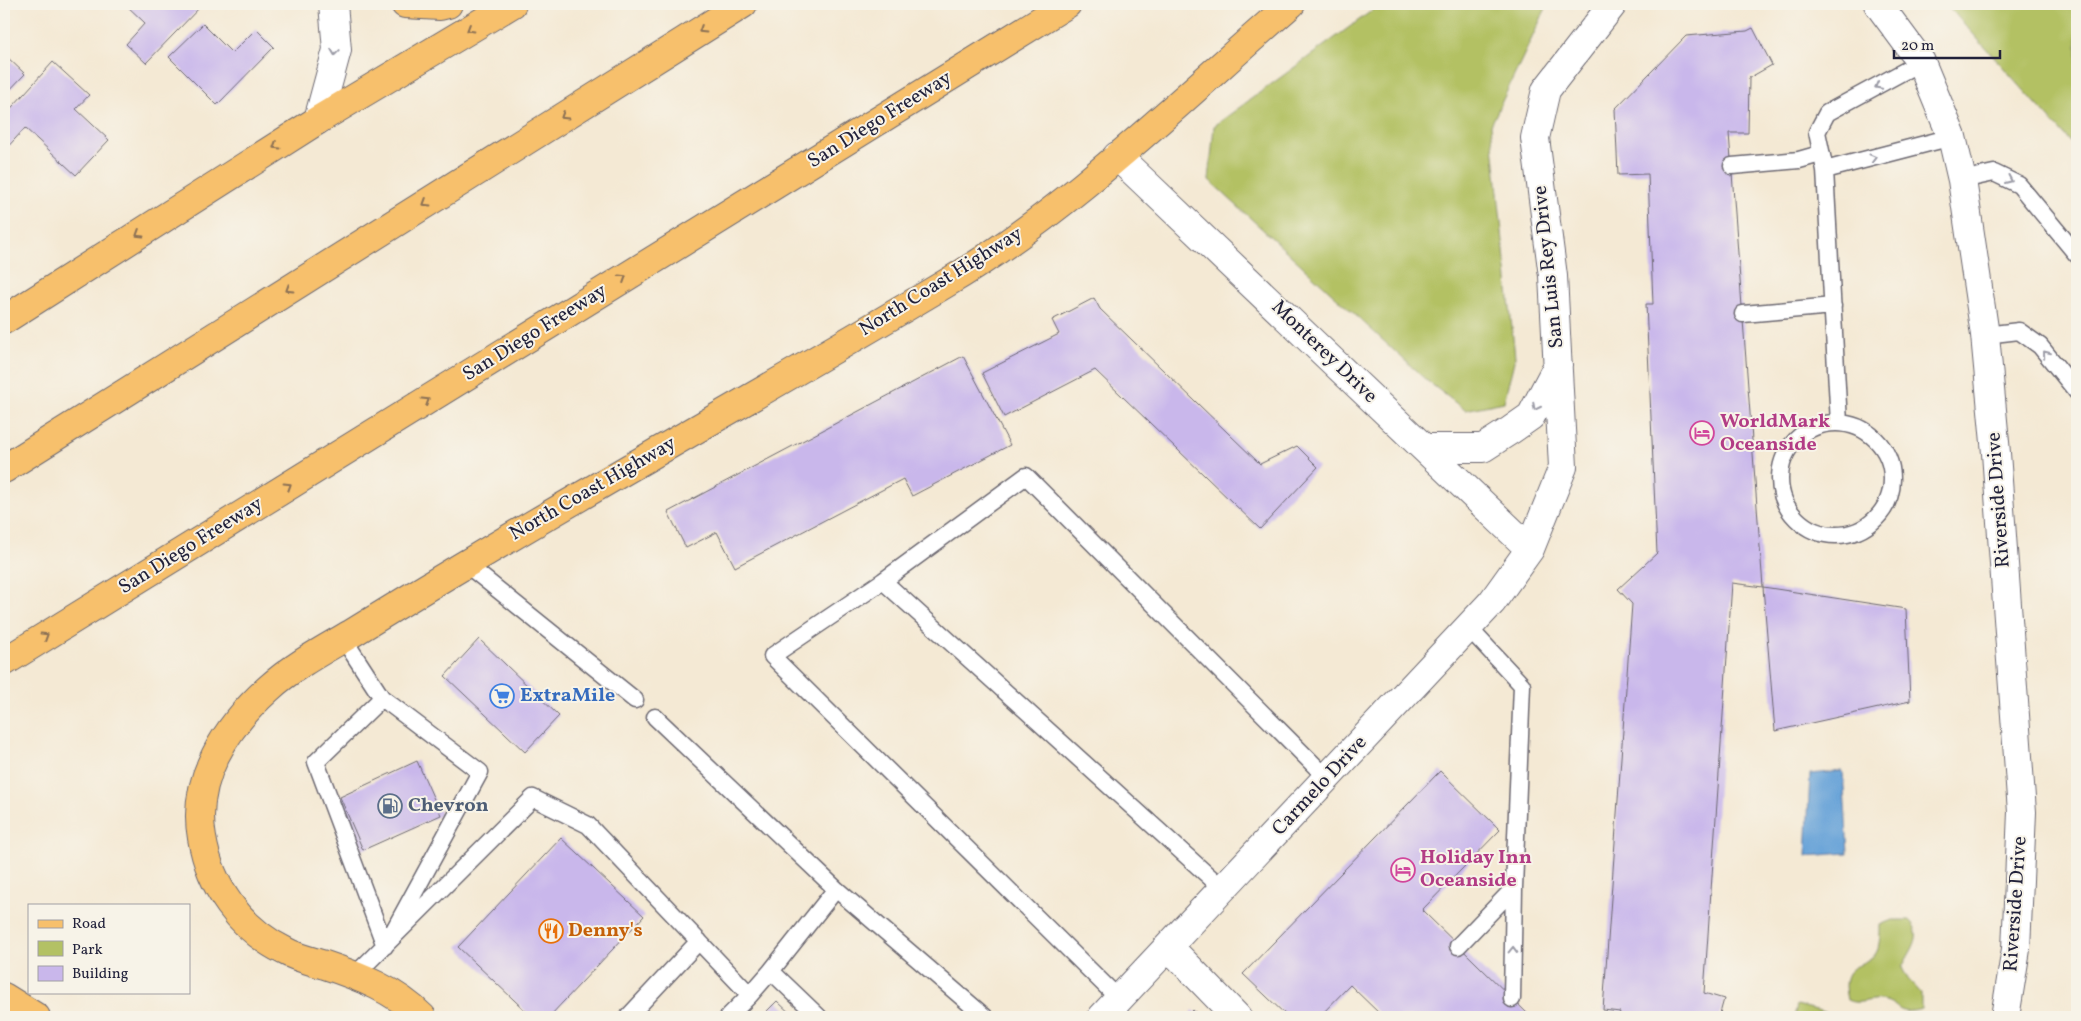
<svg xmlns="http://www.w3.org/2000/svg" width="2081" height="1021" font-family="Vollkorn,serif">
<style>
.green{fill:#b3c164;stroke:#6a7250}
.water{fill:#67a3d8;stroke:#44628a}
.building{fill:#c9b7eb}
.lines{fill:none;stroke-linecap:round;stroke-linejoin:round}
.service-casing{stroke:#6c6871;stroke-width:19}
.minor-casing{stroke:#6c6871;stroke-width:30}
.tertiary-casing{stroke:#6c6871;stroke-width:30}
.primary-casing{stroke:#6c6871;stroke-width:30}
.motorway-casing{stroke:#6c6871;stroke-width:30}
.service{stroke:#fff;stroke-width:16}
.minor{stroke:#fff;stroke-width:28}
.tertiary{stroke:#fff;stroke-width:28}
.primary{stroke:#f7c06c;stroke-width:28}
.motorway{stroke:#f7c06c;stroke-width:28}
.oneway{stroke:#8c7154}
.oneway2{stroke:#9c9ca7}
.labels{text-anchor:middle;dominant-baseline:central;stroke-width:4;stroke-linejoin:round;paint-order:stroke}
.street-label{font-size:20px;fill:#22223b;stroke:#f7f3e8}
.hotel-label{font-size:20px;font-weight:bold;fill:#b23c85;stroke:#f7f3e8;text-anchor:start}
.shop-label{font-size:20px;font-weight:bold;fill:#366cbe;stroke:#f7f3e8;text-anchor:start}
.service-label{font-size:20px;font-weight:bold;fill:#4e5e75;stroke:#f7f3e8;text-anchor:start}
.food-label{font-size:20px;font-weight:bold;fill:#c56008;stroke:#f7f3e8;text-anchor:start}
</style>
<rect width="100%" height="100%" fill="#f7f3e8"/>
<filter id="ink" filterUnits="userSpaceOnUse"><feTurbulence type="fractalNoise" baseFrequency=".02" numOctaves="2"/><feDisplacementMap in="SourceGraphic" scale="10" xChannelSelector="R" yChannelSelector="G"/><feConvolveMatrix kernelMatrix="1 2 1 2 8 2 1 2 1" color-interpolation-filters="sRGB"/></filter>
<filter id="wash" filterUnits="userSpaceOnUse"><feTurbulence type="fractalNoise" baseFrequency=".0096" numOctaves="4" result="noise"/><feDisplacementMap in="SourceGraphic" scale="20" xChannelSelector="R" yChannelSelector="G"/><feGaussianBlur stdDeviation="1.12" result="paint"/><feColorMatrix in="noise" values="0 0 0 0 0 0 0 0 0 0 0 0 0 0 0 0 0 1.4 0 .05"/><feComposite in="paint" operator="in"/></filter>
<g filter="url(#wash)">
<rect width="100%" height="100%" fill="#f4e9d4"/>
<path class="green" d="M1381,4H1550L1546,8L1491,125L1515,357L1504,402L1465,410L1426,380L1209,180L1214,126Z
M1946,4H2077V149Z
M1892,920H1909C1926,936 1909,951 1902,968L1908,979L1921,993V1009C1895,1017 1901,1003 1881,1000C1868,998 1860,1006 1847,1000C1837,956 1869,973 1878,949C1880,942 1880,932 1880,925Z
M1797,1005L1844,1017H1794Z"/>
<path class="water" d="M1843,771L1848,853L1806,856L1810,774Z"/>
<g id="blocks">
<path class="building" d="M125,4H203L146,63L126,44L145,23Z
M203,24L232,53L256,29L274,47L217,105L169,57Z
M1753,28L1772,65L1749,78L1748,133H1729L1763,587L1732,583L1704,993L1724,999L1719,1017H1618L1620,1012L1603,1010L1632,604L1618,589L1657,553L1646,304H1653L1648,174L1618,175L1615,109L1686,36L1747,31Z
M4,54L25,74L4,96Z
M53,62L89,95L76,109L109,140L76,175L25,128L4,151V116Z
M1094,298L1100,309L1260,464L1297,446L1318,467L1260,529L1095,370L1004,417L982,373L1059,334L1052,320Z
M963,356L1010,445L912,496L903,479L735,567L717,532L686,548L668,512Z
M1763,587L1906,609L1910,701L1775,731Z
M479,639L559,716L525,752L445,676Z
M417,761L441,815L363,850L340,797Z
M1440,771L1500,830L1422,910L1531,1017H1383L1350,985L1319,1017H1288L1243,974Z
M561,838L644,916L549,1017H532L458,947Z
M777,1001L794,1017H761Z
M1193,1010L1201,1017H1187Z"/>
</g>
</g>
<g filter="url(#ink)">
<use href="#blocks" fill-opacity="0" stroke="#6c6871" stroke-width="1"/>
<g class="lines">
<g class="service-casing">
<path id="service" d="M1732,166L1799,160L1820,154
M1825,170L1952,137
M1962,180L1994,173L2019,185L2077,255
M1743,314L1833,306
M1985,335L2019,331L2040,346L2077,392
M1780 479a56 56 0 1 1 112 0a56 56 0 1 1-112 0Z
M1839,423L1825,170L1817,132L1827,113L1921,62
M466,564L635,700
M883,581L1223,889
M1468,627L1522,685L1514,888L1512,999
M343,638L382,698L316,762L385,946
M382,698L480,772L394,930
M655,717L836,889L771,971
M836,889L985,1017
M1458,946L1514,888
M354,976L533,798L588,825L750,995L771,971L819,1017
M1119,999L772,656L883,581L1026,476L1327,778
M628,1017L699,941
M728,1017L750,995"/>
</g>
<g class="minor-casing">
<path id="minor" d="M1878,4L1921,62L1952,137L1962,180L1985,335L1996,453L2022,812L2016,949L2005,1017
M1169,947L1237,1017"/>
</g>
<g class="tertiary-casing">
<path id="tertiary" d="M318,120L337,50L333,4
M1117,156L1530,549
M1425,448H1483L1511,430L1531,416L1558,365
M1102,1017L1492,602L1530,549L1563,467L1553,276L1535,138L1546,90L1613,4"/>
</g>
<g class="primary-casing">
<path id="primary" d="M4,997L36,1017
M422,1017C395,990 361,977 325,965C312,961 297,958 285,951C240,929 210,886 202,838C191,779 227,726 268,689C293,666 325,649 354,632C393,608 432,584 471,561C628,467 788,378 945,284C1071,209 1180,100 1291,4"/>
</g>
<g class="motorway-casing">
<path id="motorway" d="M405,4L440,6L448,4
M4,320L318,120L512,4
M4,469L743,4
M4,662L1067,4"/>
</g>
<use href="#service" class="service"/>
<use href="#minor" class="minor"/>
<use href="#tertiary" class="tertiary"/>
<use href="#primary" class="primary"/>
<use href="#motorway" class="motorway"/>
</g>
<defs><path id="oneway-chevron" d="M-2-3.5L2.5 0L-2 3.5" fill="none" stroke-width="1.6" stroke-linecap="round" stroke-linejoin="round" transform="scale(1.25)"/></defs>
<g class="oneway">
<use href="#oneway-chevron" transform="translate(470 29) rotate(149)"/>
<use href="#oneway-chevron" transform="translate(702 30) rotate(148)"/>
<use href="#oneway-chevron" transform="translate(564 116) rotate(148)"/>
<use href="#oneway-chevron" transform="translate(276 146) rotate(148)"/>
<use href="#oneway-chevron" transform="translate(426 203) rotate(148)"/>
<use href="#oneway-chevron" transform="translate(139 234) rotate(148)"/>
<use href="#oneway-chevron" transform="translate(623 278) rotate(-32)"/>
<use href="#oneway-chevron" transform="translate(289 289) rotate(148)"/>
<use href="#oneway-chevron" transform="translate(426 401) rotate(-32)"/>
<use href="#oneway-chevron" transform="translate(288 486) rotate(-32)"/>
<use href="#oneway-chevron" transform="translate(45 636) rotate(-32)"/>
</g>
<g class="oneway2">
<use href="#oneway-chevron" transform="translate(335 52) rotate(98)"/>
<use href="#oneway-chevron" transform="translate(1878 86) rotate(152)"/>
<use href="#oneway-chevron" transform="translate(1873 158) rotate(-15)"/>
<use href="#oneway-chevron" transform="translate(2009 180) rotate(24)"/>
<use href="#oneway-chevron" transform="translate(2046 354) rotate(-129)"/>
<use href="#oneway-chevron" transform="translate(1536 407) rotate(117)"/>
<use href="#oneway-chevron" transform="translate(1513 950) rotate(-89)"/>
</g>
</g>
<defs>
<g id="hotel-ring" transform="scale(1.25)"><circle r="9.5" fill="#f7f3e8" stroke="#d1479c" stroke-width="1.5"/><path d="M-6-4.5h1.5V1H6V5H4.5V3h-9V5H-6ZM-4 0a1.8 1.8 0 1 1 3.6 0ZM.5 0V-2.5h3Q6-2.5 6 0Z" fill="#d1479c"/></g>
<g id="supermarket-ring" transform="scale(1.25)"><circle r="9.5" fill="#f7f3e8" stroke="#3f7fe0" stroke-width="1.5"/><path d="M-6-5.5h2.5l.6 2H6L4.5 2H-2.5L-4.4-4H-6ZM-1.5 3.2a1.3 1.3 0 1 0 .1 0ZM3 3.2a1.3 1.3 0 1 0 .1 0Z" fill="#3f7fe0"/></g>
<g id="fuel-ring" transform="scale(1.25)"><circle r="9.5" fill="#f7f3e8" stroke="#5c6f8a" stroke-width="1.5"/><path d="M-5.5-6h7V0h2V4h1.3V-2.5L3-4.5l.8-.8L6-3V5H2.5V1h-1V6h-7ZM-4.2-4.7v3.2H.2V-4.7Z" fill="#5c6f8a"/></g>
<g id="restaurant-ring" transform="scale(1.25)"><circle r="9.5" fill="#f7f3e8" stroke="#e8710a" stroke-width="1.5"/><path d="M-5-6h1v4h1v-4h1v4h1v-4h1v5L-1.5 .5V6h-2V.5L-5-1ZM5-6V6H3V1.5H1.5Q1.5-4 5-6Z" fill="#e8710a"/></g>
</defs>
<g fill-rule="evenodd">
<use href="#hotel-ring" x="1702" y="433"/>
<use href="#supermarket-ring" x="502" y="696"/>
<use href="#fuel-ring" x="390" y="806"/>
<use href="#hotel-ring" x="1403" y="870"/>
<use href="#restaurant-ring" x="551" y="931"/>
</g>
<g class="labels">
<g class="street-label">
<text transform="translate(880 120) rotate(-32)">San Diego Freeway</text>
<text transform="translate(1549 267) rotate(-96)">San Luis Rey Drive</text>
<text transform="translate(941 282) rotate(-32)">North Coast Highway</text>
<text transform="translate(535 333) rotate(-32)">San Diego Freeway</text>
<text transform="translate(1324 352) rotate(44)">Monterey Drive</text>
<text transform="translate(593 489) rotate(-30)">North Coast Highway</text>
<text transform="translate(1999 500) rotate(-94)">Riverside Drive</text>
<text transform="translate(191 546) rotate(-32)">San Diego Freeway</text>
<text transform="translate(1320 786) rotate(-47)">Carmelo Drive</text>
<text transform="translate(2016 904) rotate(-86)">Riverside Drive</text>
</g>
<g class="hotel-label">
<text x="1720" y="422">WorldMark<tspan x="1720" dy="23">Oceanside</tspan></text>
<text x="1420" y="858">Holiday Inn<tspan x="1420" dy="23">Oceanside</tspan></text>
</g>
<g class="shop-label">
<text x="520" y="696">ExtraMile</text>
</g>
<g class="service-label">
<text x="408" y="806">Chevron</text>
</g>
<g class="food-label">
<text x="568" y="931">Denny's</text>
</g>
</g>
<rect width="2081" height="1021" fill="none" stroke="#f7f3e8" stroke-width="20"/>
<rect x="28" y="904" width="162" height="90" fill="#f7f3e8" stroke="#a29fa3"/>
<rect x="38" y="920" width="25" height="8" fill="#f7c06c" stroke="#a29fa3"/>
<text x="72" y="928" font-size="15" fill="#22223b">Road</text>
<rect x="38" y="941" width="25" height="15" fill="#b3c164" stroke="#a29fa3"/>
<text x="72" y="954" font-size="15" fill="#22223b">Park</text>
<rect x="38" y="966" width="25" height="15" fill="#c9b7eb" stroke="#a29fa3"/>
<text x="72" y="978" font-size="15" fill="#22223b">Building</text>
<path d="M1894 50v8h106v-8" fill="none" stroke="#22223b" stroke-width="2.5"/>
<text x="1901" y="50" font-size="15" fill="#22223b" stroke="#f7f3e8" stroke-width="4" paint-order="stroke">20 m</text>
</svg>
